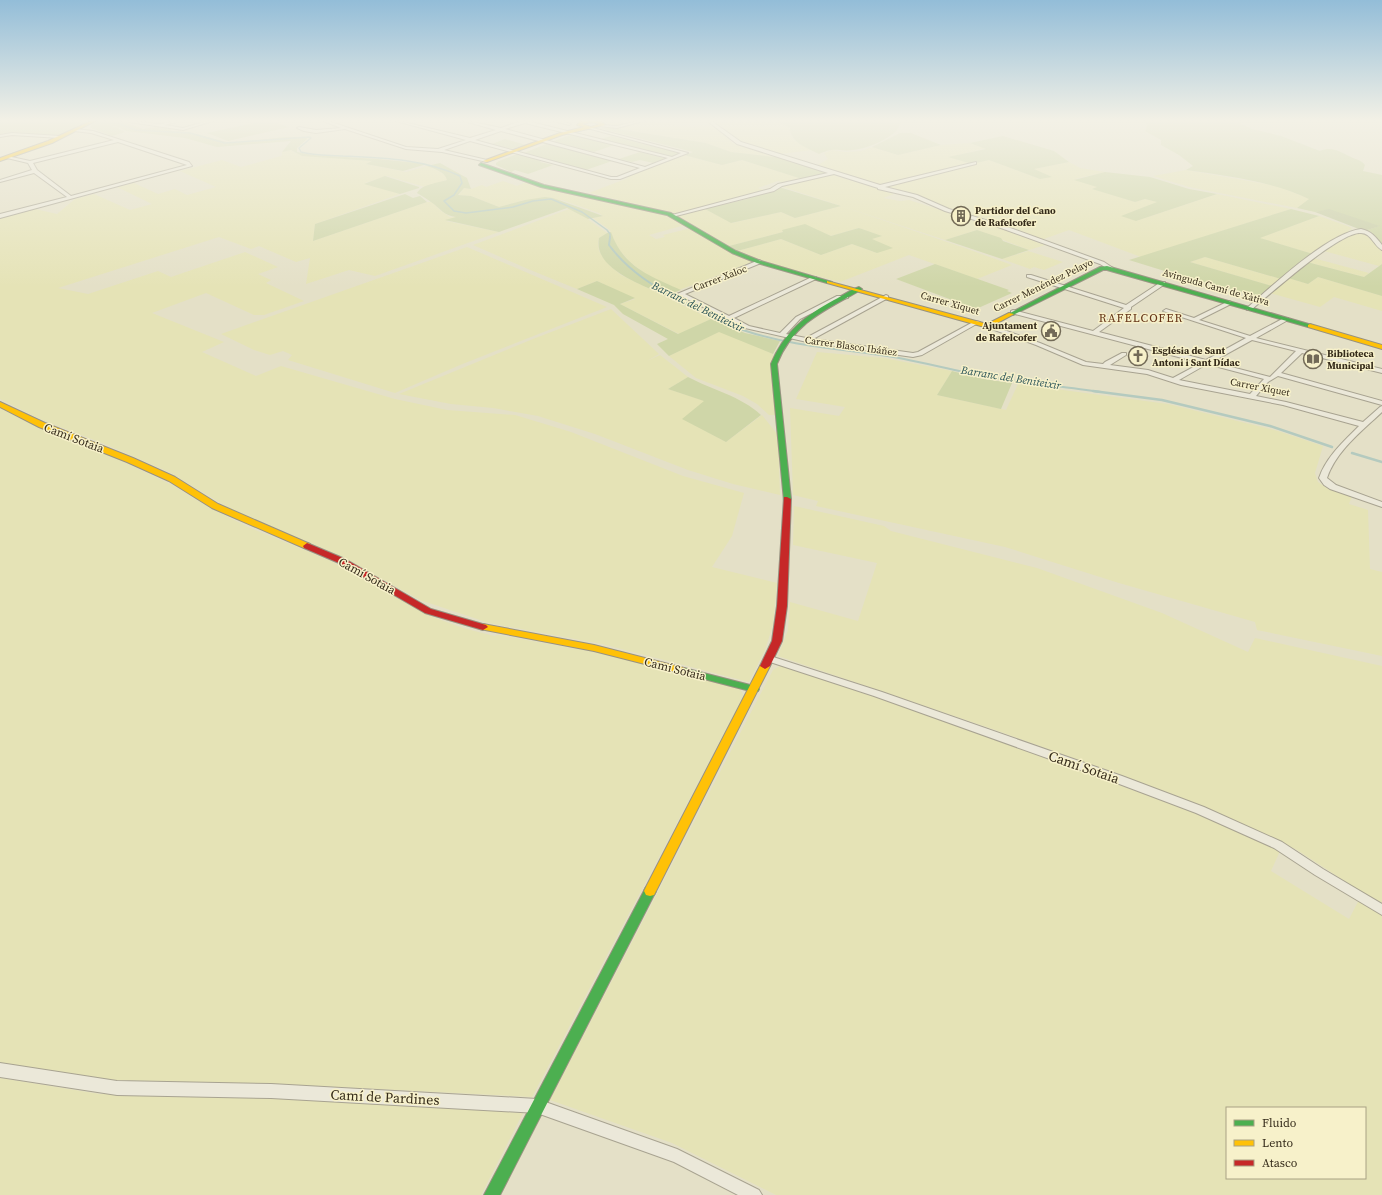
<svg xmlns="http://www.w3.org/2000/svg" width="1382" height="1195" font-family="'Source Serif 4',serif">
<style>
.farmland{fill:#e5e3b6;fill-rule:evenodd}
.green{fill:#cfd6a8}
.cemetery{fill:#cacfa8}
.lines{fill:none;stroke-linecap:round;stroke-linejoin:round}
.stream-far2{stroke:#b4cabf;stroke-width:1.5}
.stream-far1{stroke:#b4cabf;stroke-width:2}
.stream{stroke:#b4cabf;stroke-width:2.5}
.street-casing{stroke:#a8a391;stroke-width:2}
.fast-casing{stroke:#989281;stroke-width:2}
.slow-casing{stroke:#989281;stroke-width:2}
.jam-casing{stroke:#989281;stroke-width:2}
.street{fill:#ebe8d9;fill-rule:evenodd}
.fast{fill:#4caf50;fill-rule:evenodd}
.slow{fill:#ffc107;fill-rule:evenodd}
.jam{fill:#c62828;fill-rule:evenodd}
.labels{text-anchor:middle;dominant-baseline:central;stroke-width:3;stroke-linejoin:round;paint-order:stroke}
.far-poi-label{font-size:10px;font-weight:bold;fill:#352b1a;stroke:#f7f1ca;text-anchor:start}
.far-street-label{font-size:10px;fill:#352b1a;stroke:#f7f1ca}
.far-water-label{font-size:11px;font-style:italic;fill:#285256;stroke:#f7f1ca}
.far-quarter-label{font-size:12px;letter-spacing:1px;fill:#643317;stroke:#f7f1ca}
.street-label{font-size:12px;fill:#352b1a;stroke:#f7f1ca}
.near-street-label{font-size:14px;fill:#352b1a;stroke:#f7f1ca}
</style>
<rect width="100%" height="100%" fill="#e4e0c7"/>
<path class="farmland" d="M579,120H641L614,126H607V123L602,121Z
M647,120L693,128L701,125L713,127L733,143L748,148L777,155L774,157L731,152L706,143L616,128Z
M743,120H775L790,129V134L795,141L812,150L780,154L742,143L715,123Z
M970,143L987,148L949,157L968,163L878,185L818,165L828,159L824,153L832,150L846,152L861,151L872,147L898,155L941,145Z
M291,150L295,153L319,157L373,161L366,164L406,172L427,166L440,172L446,176L447,180L425,187L387,176L365,183L400,194L315,224L313,241L427,202H432L441,211L450,217H458L446,221L499,232L375,276L349,270L306,284L310,258L296,262L259,246L251,249L219,237L58,288L88,294L158,271L171,277L245,252L278,267L258,274L271,280L266,283L304,301L264,315H254L206,293L152,313L224,342L202,352L256,376L281,366L395,399L447,410L515,415L571,432L683,476L744,493L732,536L712,567L777,583L773,625L765,650L749,682L602,644L489,623L420,600L338,555L229,508L169,472L107,445L42,420L0,399V218L35,209L57,214L75,199L94,194L130,210L152,204L117,187L134,183L158,194L175,189L187,195L216,187L180,171L222,160L241,167L281,156L282,155V152Z
M684,155L722,165L742,160L802,179L785,183L778,181L758,188L766,191L677,214L589,193L628,178L624,177Z
M989,160L1040,179L1033,169L1069,162L1080,168L1105,172L1075,179L1098,187L1093,189L1135,202L1145,199L1158,202L1136,221L1217,194L1291,209L1141,257L1069,230L1041,240L1015,229L942,207L911,193L886,186L959,167L966,168L968,167L966,165Z
M1186,170L1277,186L1310,199L1297,208L1189,187L1153,176Z
M833,175L894,194L883,198L900,201L909,200L1005,230L1045,245L1029,250L977,230L945,240L780,186Z
M503,181L517,186L526,182L662,213L685,225L649,235L656,239L665,237L663,235L691,228L753,262L679,290L647,275L630,262L616,246L610,230L593,218L603,216L599,213L562,200H525L499,207L471,196L459,195L464,188L471,189L482,185L486,187Z
M841,206L962,247L1012,265L977,279L909,255L840,282L767,263L737,251L781,239L821,255L852,244L877,253L871,239L881,236L859,228L831,236L805,225L782,231L783,232L729,246L678,216L705,209L732,223L781,212L795,218Z
M569,209L582,215L607,233L599,238L598,243L599,251L609,265L621,275L711,319L679,334L620,304L635,299L597,281L577,289L528,269L473,245Z
M1319,216L1350,227L1352,229L1348,230L1351,232L1313,254L1259,238Z
M1355,233L1365,234L1382,250V264L1379,266L1324,251Z
M467,247L607,307L460,365L395,393L288,360L292,355L283,351L270,355L254,350L221,334Z
M1028,251L1063,262L1044,270L1034,267L1030,269L1002,259Z
M1205,257L1281,279L1272,286L1190,262Z
M1313,258L1369,273L1364,277L1307,262Z
M1318,277L1382,296V311L1334,297L1320,307L1270,293L1288,278L1308,284Z
M611,309L659,354L647,361L660,355L688,377L668,389L705,401L683,419L726,442L762,415L778,435L780,495L733,484L688,470L595,434L538,416L493,408L451,404L399,394L533,339Z
M720,331L773,354L775,415H769L757,404L743,396L696,378L669,356Z
M817,352L884,358L952,371L937,395L1006,410L1018,384L1168,404L1278,431L1323,446L1315,473L1318,482L1327,488L1352,496L1349,504L1368,510L1370,569L1382,572V656L1257,630L1255,622L1119,583L1005,547L816,506L818,501L793,495L790,408L839,416L845,407L796,399Z
M0,408L35,426L107,454L172,485L208,507L248,527L329,560L430,616L463,628L494,636L498,635L599,653L740,689L744,696L532,1097L317,1086L114,1080L0,1064Z
M794,506L884,526L891,531L1037,568L1162,613L1248,652L1255,638L1382,666V903L1366,895L1297,850L1248,826L1180,797L998,731L778,656L788,630L790,602L858,621L877,563L793,545Z
M781,665L927,715L1198,814L1280,851L1271,871L1349,919L1359,900L1382,914V1195H776L672,1143L550,1100L773,670ZM1227,1108H1365V1178H1227Z
M0,1078L100,1094H264L523,1113L481,1195H0Z"/>
<path class="green" d="M0,120H43L86,122L58,136L12,132L0,134Z
M100,120L121,121L143,129L155,127L171,129L170,131L189,132L230,143L285,137H306L307,139L297,148V152L313,155L378,159L427,164L403,171L366,164L372,161L302,156L291,150L282,152L291,141L217,147L185,138L126,131L118,127L101,123L116,127L125,132L112,136L91,128V125Z
M268,120L289,127L228,141L207,133Z
M775,120H901C900,125 898,130 894,133C884,141 866,149 853,150C837,152 836,146 819,154C808,148 790,143 790,128Z
M1141,120H1232L1252,129L1281,136L1320,151C1333,146 1339,152 1351,157C1357,160 1361,160 1365,165L1363,171L1382,175V245L1373,235L1364,231L1379,226L1328,210L1315,212L1297,208L1309,199C1270,181 1228,176 1186,170L1193,166L1179,155L1161,145V140L1145,131L1147,127L1146,123Z
M599,128H613L706,143L731,152L774,157L777,155L828,173L802,179L742,160L722,165L684,155L693,152Z
M900,133H911L941,145L898,155L872,147Z
M570,135H575L614,145L594,152L555,142L554,141Z
M611,136L680,153V154L670,157L601,139Z
M1003,136L1054,151L1069,162L1034,169L1052,177L1040,179L989,160L972,164L948,157L986,149L970,143Z
M505,139L526,145L511,149L492,144Z
M546,144H549L612,161L586,170L524,153Z
M640,152L664,158V159L653,163L640,160L632,162L619,159Z
M517,154L541,161L540,162L553,165L528,174L515,170L511,172L496,165V163L499,161Z
M440,163L467,178L471,189L464,188L458,195L471,196L499,207L525,200L545,197L553,198L603,216L588,219L567,208L499,232L445,220L456,217C444,216 440,208 431,202C427,199 422,196 417,193C422,184 438,183 447,180C445,172 435,169 427,166Z
M1105,172L1150,177L1189,189L1217,194L1136,221L1121,216L1157,202L1145,199L1135,202L1092,189L1097,187L1074,180Z
M385,176L419,187V188L400,194L364,184Z
M779,187L841,206L795,218L781,212L731,223L705,209L747,199Z
M405,194L413,198L420,196L427,202L313,241L315,224Z
M1291,209L1319,216L1260,238L1313,254L1281,279L1205,257L1190,262L1272,286L1259,296L1184,277L1129,260Z
M805,224L831,236L859,228L882,236L872,239L893,248L877,253L852,244L821,255L781,239L737,251L729,246L783,232L782,230Z
M977,230L1001,238L1003,241L1029,250L1002,259L945,240Z
M611,232C623,267 650,276 681,290L665,296C643,284 593,270 599,238L607,233Z
M1307,262L1364,277L1382,264V296L1318,277L1308,284L1288,278Z
M935,264L1009,290L1007,291L1012,293L976,309L896,279Z
M597,281L635,298L620,304L678,334L711,319L745,333L780,341L773,354L719,332L669,356L657,344L668,339L623,314L614,305L577,289Z
M952,371L983,379L1012,383L1001,409L937,395Z
M688,377C712,390 741,396 761,415L726,442L682,419L704,401L668,389Z"/>
<path class="cemetery" d="M1329,209L1380,226L1364,231L1315,212Z"/>
<g class="lines">
<path class="stream-far2" d="M59,120L117,123L136,130L190,133L225,143L309,137L311,138L299,148L301,152C315,156 329,155 343,156C384,158 423,159 460,176L462,183L454,195L444,201L454,211L466,213L513,207L533,201L551,199L582,212L607,230L610,234V238"/>
<path class="stream-far1" d="M610,237L609,245C629,272 656,288 685,303C705,313 724,324 746,331C797,348 851,349 904,359C930,364 957,371 984,376C1022,383 1062,386 1101,392"/>
<path class="stream" d="M1093,391L1162,400L1270,426L1332,447
M1352,453L1382,462"/>
<g class="street-casing">
<path id="street" d="M116,120H123L159,124L181,120L180,121L165,125L183,128L211,120H216L183,130Z
M321,120H325L406,147L438,149L466,140L396,121L395,120L470,138L496,130L464,121L463,120L501,128L521,121L518,120H523L672,157L681,153L587,128L589,127L688,153L620,179H611L470,141L444,150L487,160V162L442,152L406,149L345,129L316,133L304,131L297,128L299,127L316,130L341,128ZM525,123L668,158L645,167L505,129ZM501,131L640,168L617,177H611L475,140Z
M550,120H555L571,124L569,125Z
M642,120H647L617,128L599,126L601,125L617,126Z
M706,120H710L741,142L880,185L976,162V164L885,187L917,195L949,209L1002,225L1104,262L1113,268L1108,269L1100,264L998,227L945,211L913,197L878,189V188L834,174L782,186L774,191L672,217V215L770,189L778,184L828,173L737,144Z
M75,129L93,131L189,162L192,166L0,218V214L67,197L34,173L0,182V180L32,170L28,163L7,158V156L30,161L114,140L91,133L74,131ZM118,142L187,165L71,196L37,170L33,163Z
M12,133L60,136L62,137L60,138L12,135L0,137V135Z
M1361,229C1371,231 1376,237 1382,245V250C1374,246 1371,233 1361,233C1340,231 1269,295 1251,310H1247V308C1272,286 1328,233 1361,229Z
M759,260L761,261V263L685,294L729,316L812,277H816V279L734,318L749,326L780,333L796,317L837,296H848V298L840,299L800,319L786,334L806,338L886,295L888,296V298L813,339L913,353L918,352L975,321L980,322L922,355L913,357L807,342L745,328L677,294Z
M1027,275H1031L1126,305L1161,282H1165V284L1131,307V309L1099,332L1206,360L1246,338L1163,311L1166,309L1194,318L1229,301L1231,302V304L1199,320L1250,336L1284,318H1288V320L1256,338L1382,369V373L1302,353L1281,373L1382,401V405L1278,376L1268,382L1256,396L1286,402L1363,422L1380,407L1382,406V412C1362,431 1336,451 1327,478L1336,485L1382,502V507L1330,489L1324,485L1319,478C1326,457 1344,441 1359,426L1283,405L1181,385L1147,374L1083,365L1036,345L986,327V325H990L1040,343L1086,362L1103,364L1105,362L1122,353H1126V355L1110,365L1148,370L1173,378L1201,363L1011,313V311L1013,310L1093,331L1124,308L1027,277ZM1252,340L1296,351L1270,377L1212,362ZM1207,364L1264,379L1250,394L1179,380Z
M770,656L882,692L1122,776L1204,807L1282,842L1323,869L1382,904V915L1315,875L1274,848L1196,813L1114,782L874,696L767,661L765,659Z
M0,1063L117,1081L271,1084L537,1099L677,1149L759,1190L762,1195H738L674,1162L537,1113L271,1098L117,1095L0,1077Z"/>
</g>
<g class="fast-casing">
<path id="fast" d="M481,163L544,185L671,213L736,251L761,261L832,282L827,283L757,263L732,253L667,215L541,187L479,165Z
M1107,266L1312,325L1313,326L1308,327L1107,270H1103L1013,315L1008,314L1100,267Z
M859,287L862,289L861,290C825,310 793,323 777,364L791,499L787,501H784L771,364C784,332 805,316 834,300C842,296 850,290 859,287Z
M684,668L758,687L759,689L758,691L754,692L681,673L679,671Z
M650,886L654,887L656,891L500,1195H484L646,887Z"/>
</g>
<g class="slow-casing">
<path id="slow" d="M93,120H97L52,143L0,161V158L48,141Z
M591,120L601,121L605,125L562,135L487,162L483,161L560,133L584,127L577,125L581,121ZM591,122L600,124L591,127L582,124Z
M827,281L987,324L1009,313L1014,314L988,328L827,283Z
M1310,324L1382,345V349L1308,327V325Z
M0,402L45,423L133,458L175,477L218,504L310,544L311,546L310,548H304L212,508L169,481L127,462L39,427L0,407Z
M483,624L594,645L684,668L689,671L684,674L594,651L480,629L478,627L480,625Z
M765,663L770,666L654,895L650,896L646,895L644,891L646,887L760,666Z"/>
</g>
<g class="jam-casing">
<path id="jam" d="M784,497H787L791,499L787,606L782,641L770,666L765,669L760,666L772,641L777,606Z
M307,543L345,559L431,609L486,625L488,627L483,630L425,613L339,563L304,548L303,546Z"/>
</g>
<use href="#street" class="street"/>
<use href="#fast" class="fast"/>
<use href="#slow" class="slow"/>
<use href="#jam" class="jam"/>
</g>
<linearGradient id="sky" x2="0" y2="1"><stop stop-color="#93bdd8"/><stop offset="0.42" stop-color="#f3f1e6"/><stop offset="1" stop-color="#f3f1e6" stop-opacity="0"/></linearGradient>
<rect width="1382" height="287" fill="url(#sky)"/>
<defs>
<g id="building-ring" transform="scale(1)"><circle r="9.5" fill="#f7f1ca" stroke="#726a57" stroke-width="1.5"/><path d="M-4-6H4V6H1V3H-1V6H-4ZM-2.5-4.3h1.7v1.8h-1.7ZM.8-4.3h1.7v1.8H.8ZM-2.5-1h1.7V.8h-1.7ZM.8-1h1.7V.8H.8Z" fill="#726a57"/></g>
<g id="civic-ring" transform="scale(1)"><circle r="9.5" fill="#f7f1ca" stroke="#726a57" stroke-width="1.5"/><path d="M-.6-6.5H3V-4.5H.6V-3L4-1V1h2V6H-6V1h2V-1L-.6-3ZM-1.2 2.5V6h2.4V2.5Z" fill="#726a57"/></g>
<g id="church-ring" transform="scale(1)"><circle r="9.5" fill="#f7f1ca" stroke="#726a57" stroke-width="1.5"/><path d="M-1.2-6h2.4v3.5h3.3v2.4h-3.3V6h-2.4V-.1h-3.3v-2.4h3.3Z" fill="#726a57"/></g>
<g id="library-ring" transform="scale(1)"><circle r="9.5" fill="#f7f1ca" stroke="#726a57" stroke-width="1.5"/><path d="M-6-4Q-3-5.5-.7-3.5V5Q-3 3-6 4ZM6-4Q3-5.5 .7-3.5V5Q3 3 6 4Z" fill="#726a57"/></g>
</defs>
<g fill-rule="evenodd">
<use href="#building-ring" x="961" y="216"/>
<use href="#civic-ring" x="1051" y="331"/>
<use href="#church-ring" x="1138" y="356"/>
<use href="#library-ring" x="1313" y="359"/>
</g>
<g class="labels">
<g class="far-poi-label">
<text x="975" y="210">Partidor del Cano<tspan x="975" dy="12">de Rafelcofer</tspan></text>
<text x="1037" y="325" text-anchor="end">Ajuntament<tspan x="1037" dy="12">de Rafelcofer</tspan></text>
<text x="1152" y="350">Església de Sant<tspan x="1152" dy="12">Antoni i Sant Dídac</tspan></text>
<text x="1327" y="353">Biblioteca<tspan x="1327" dy="12">Municipal</tspan></text>
</g>
<g class="far-street-label">
<text transform="translate(720 278) rotate(-21)">Carrer Xaloc</text>
<text transform="translate(1043 285) rotate(-26)">Carrer Menéndez Pelayo</text>
<text transform="translate(1216 287) rotate(16)">Avinguda Camí de Xàtiva</text>
<text transform="translate(950 303) rotate(16)">Carrer Xiquet</text>
<text transform="translate(851 346) rotate(8)">Carrer Blasco Ibáñez</text>
<text transform="translate(1260 387) rotate(11)">Carrer Xiquet</text>
</g>
<g class="far-water-label">
<text transform="translate(698 307) rotate(26)">Barranc del Beniteixir</text>
<text transform="translate(1011 378) rotate(9)">Barranc del Beniteixir</text>
</g>
<g class="far-quarter-label">
<text x="1141" y="318">RAFELCOFER</text>
</g>
<g class="street-label">
<text transform="translate(74 438) rotate(21)">Camí Sotaia</text>
<text transform="translate(367 576) rotate(29)">Camí Sotaia</text>
<text transform="translate(675 669) rotate(14)">Camí Sotaia</text>
</g>
<g class="near-street-label">
<text transform="translate(1084 767) rotate(19)">Camí Sotaia</text>
<text transform="translate(385 1097) rotate(3)">Camí de Pardines</text>
</g>
</g>
<rect x="1226" y="1107" width="140" height="72" fill="#f7f1ca" stroke="#a9a284"/>
<rect x="1234" y="1120" width="20" height="6" fill="#4caf50" stroke="#a9a284"/>
<text x="1262" y="1127" font-size="12" fill="#352b1a">Fluido</text>
<rect x="1234" y="1140" width="20" height="6" fill="#ffc107" stroke="#a9a284"/>
<text x="1262" y="1147" font-size="12" fill="#352b1a">Lento</text>
<rect x="1234" y="1160" width="20" height="6" fill="#c62828" stroke="#a9a284"/>
<text x="1262" y="1167" font-size="12" fill="#352b1a">Atasco</text>
</svg>
